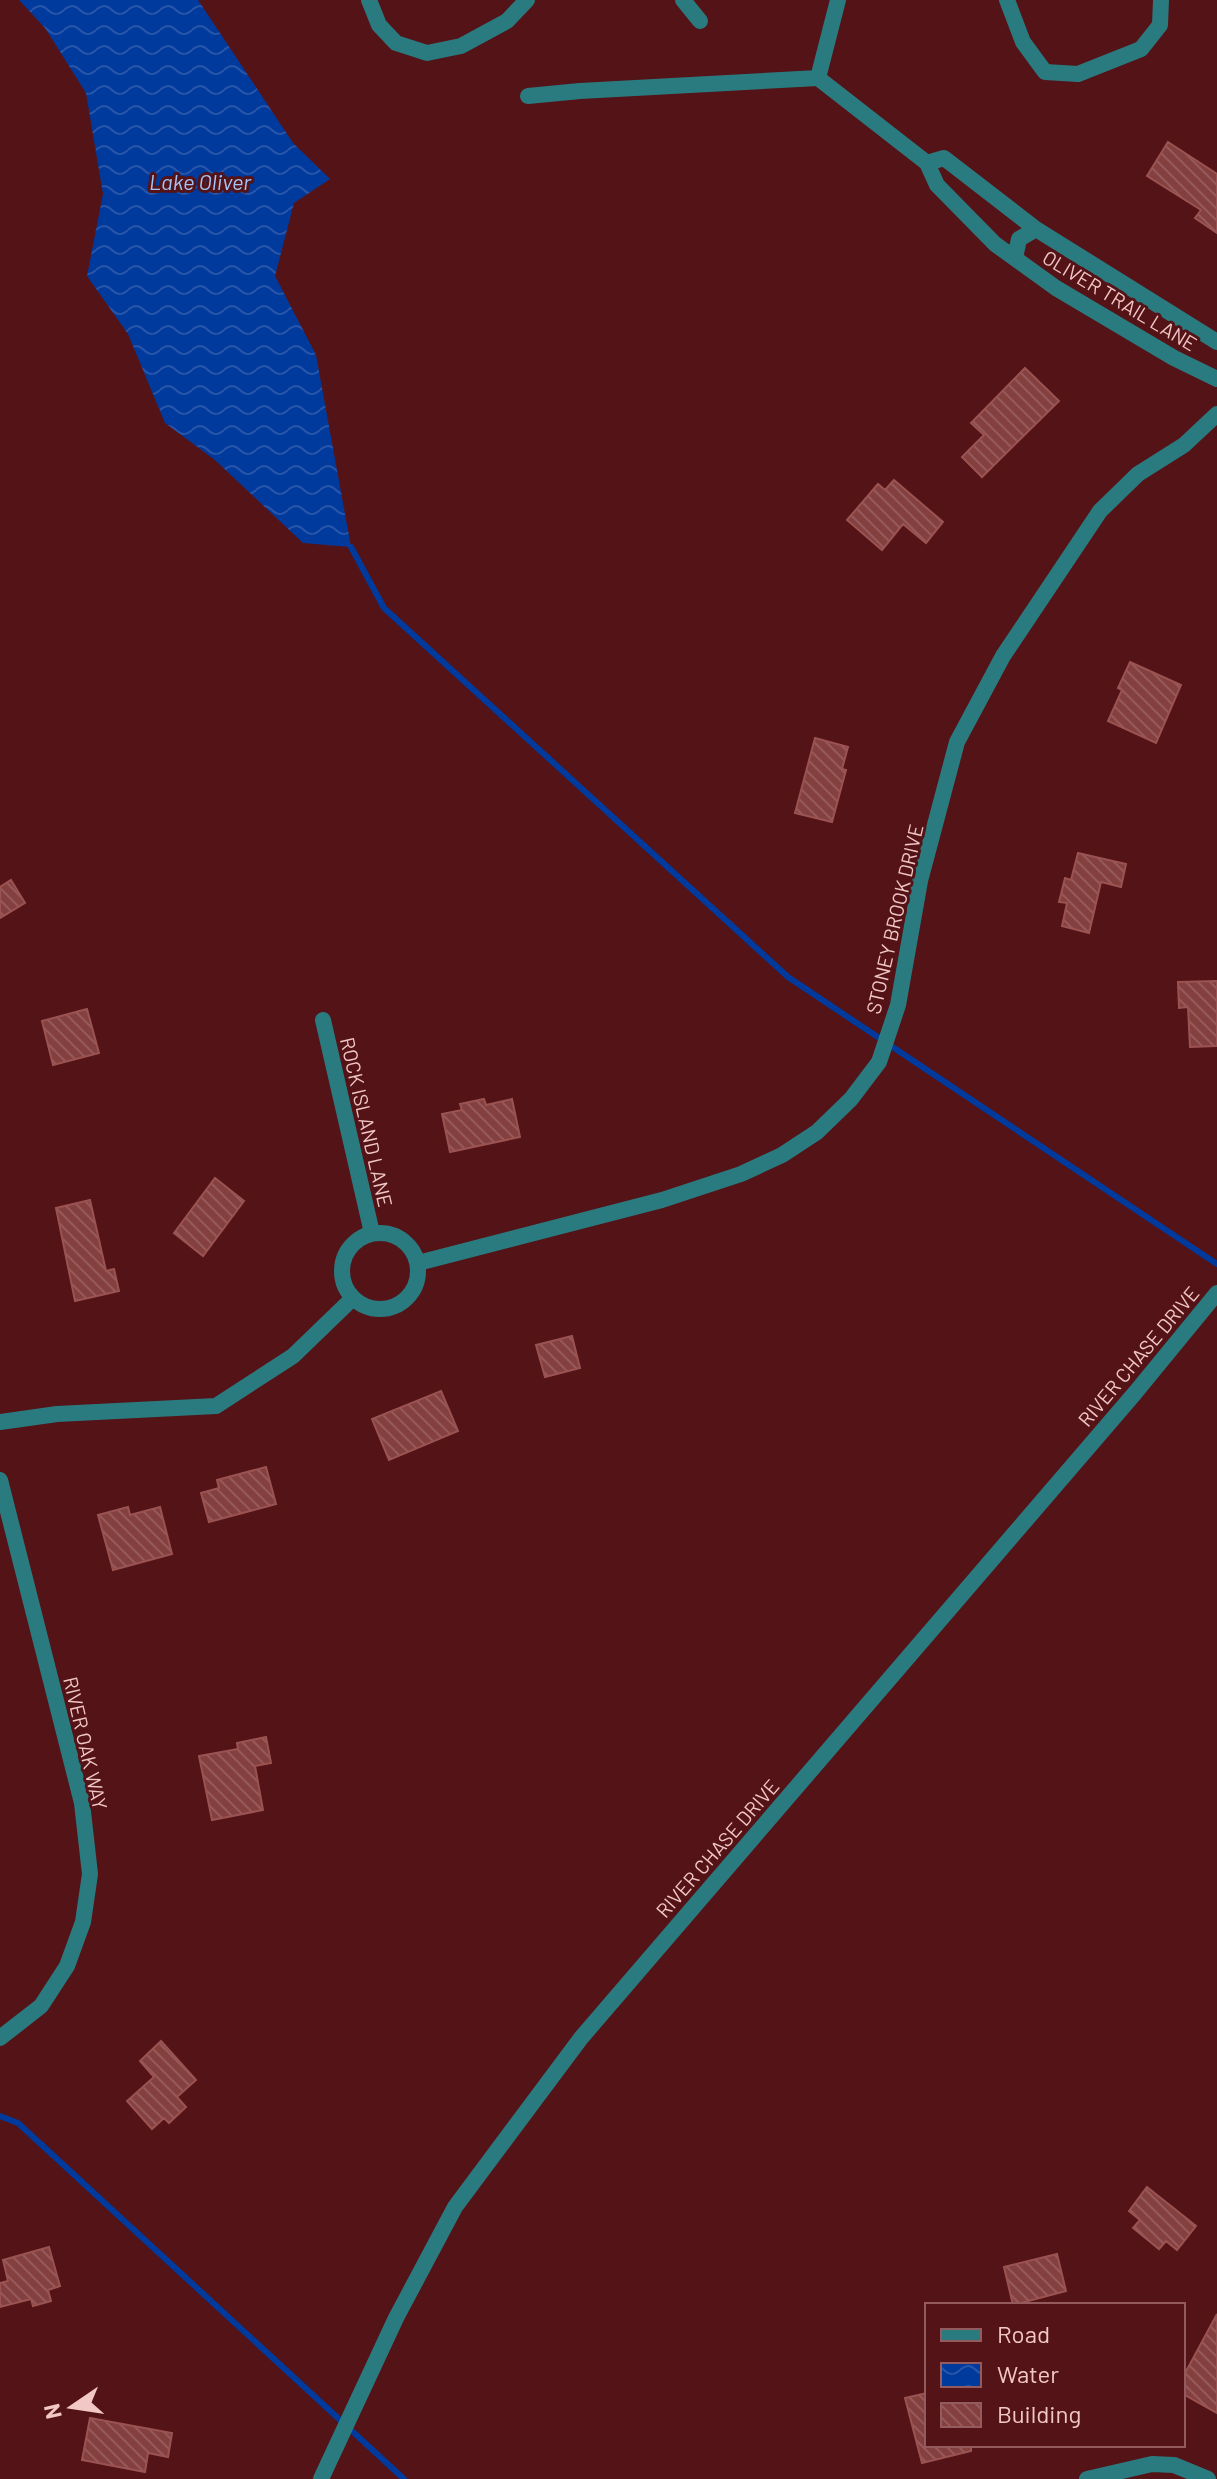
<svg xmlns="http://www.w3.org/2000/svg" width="1217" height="2479" font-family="Barlow,sans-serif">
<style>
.water{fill:url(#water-waves)}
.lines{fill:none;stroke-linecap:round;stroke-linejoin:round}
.stream{stroke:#013a9d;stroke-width:6}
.building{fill:url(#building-back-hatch);stroke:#9b5352;stroke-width:2}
.minor{stroke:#2a7b80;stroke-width:16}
.tertiary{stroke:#2a7b80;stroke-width:16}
.labels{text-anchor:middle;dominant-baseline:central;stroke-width:6;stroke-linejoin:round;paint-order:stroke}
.street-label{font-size:20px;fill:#f2c8c6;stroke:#541317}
.water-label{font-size:22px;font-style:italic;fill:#a4c2f5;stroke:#541317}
</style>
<defs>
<pattern id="water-waves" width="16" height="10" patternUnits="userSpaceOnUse" patternTransform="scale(2)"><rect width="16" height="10" fill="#013a9d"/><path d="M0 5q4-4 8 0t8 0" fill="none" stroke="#2655a9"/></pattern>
<pattern id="building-back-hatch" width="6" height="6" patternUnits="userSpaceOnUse" patternTransform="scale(2)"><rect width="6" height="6" fill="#843f3f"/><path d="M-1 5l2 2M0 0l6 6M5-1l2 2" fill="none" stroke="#965959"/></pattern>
</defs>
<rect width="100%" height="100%" fill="#541317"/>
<path class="water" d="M19,0H198L293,143L330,179L294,203L275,276L316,355L351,547L303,543L215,460L165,423L128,334L87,276L103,194L86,93L45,28Z"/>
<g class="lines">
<path class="stream" d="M351,547L384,608L788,977L1217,1264
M0,2116L18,2123L404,2479"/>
</g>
<path class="building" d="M1168,142L1217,174V233L1195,218L1201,210L1147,176Z
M1025,368L1059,401L982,477L962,457L984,435L971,423Z
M894,480L943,522L926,543L903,524L882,550L847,520L878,484L885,490Z
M1130,662L1181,685L1156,743L1108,721L1122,690L1118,688Z
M815,738L848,747L842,769L846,770L832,822L795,813Z
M1078,853L1126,864L1121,887L1101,882L1089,933L1062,926L1067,903L1059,902L1065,878L1071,880Z
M11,880L25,903L0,918V887Z
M1217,981V1046L1190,1047L1188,1007L1179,1008L1178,982Z
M87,1009L99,1053L53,1065L42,1021Z
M484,1099L486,1105L512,1099L520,1137L450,1152L442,1114L462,1110L460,1104Z
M215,1178L244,1201L203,1256L174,1233Z
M90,1200L106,1271L114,1269L119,1291L75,1301L56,1208Z
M572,1336L580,1368L545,1377L536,1345Z
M441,1391L458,1431L389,1460L372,1419Z
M266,1467L276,1504L209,1522L201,1493L219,1488L217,1480Z
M128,1507L130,1515L160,1507L172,1554L113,1570L98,1515Z
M266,1737L271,1763L255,1766L263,1810L212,1820L199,1756L238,1749L237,1743Z
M161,2041L196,2080L177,2097L186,2107L169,2123L164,2118L152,2129L127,2101L154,2077L140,2061Z
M1147,2187L1196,2226L1177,2250L1166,2241L1159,2249L1133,2228L1140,2220L1129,2211Z
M49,2247L60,2286L48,2290L51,2301L33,2306L31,2299L0,2307V2283L8,2281L3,2260Z
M1057,2254L1066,2291L1013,2305L1004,2267Z
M1217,2314V2413L1183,2394V2377Z
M927,2393V2445H971V2451L922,2463L905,2398Z
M90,2418L172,2433L168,2457L148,2453L145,2472L82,2460Z"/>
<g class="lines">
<path class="minor" d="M369,0L379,25L396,43L427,53L461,46L507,21L527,0
M683,0L700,21
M1007,0L1023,42L1045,72L1078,74L1141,49L1160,25L1161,0
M818,78L838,0
M528,96L580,91L818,78L927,163
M1015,258L1019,239L1036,229
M1217,342L1036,229L944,158L927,163L937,185L995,244L1056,288L1174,358L1217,379
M323,1020L372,1233
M342 1271a38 38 0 1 1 76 0a38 38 0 1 1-76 0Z
M418,1263L662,1200L741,1174L782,1155L817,1132L851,1099L879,1062L898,1005L920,881L957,742L1003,656L1100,511L1138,474L1184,445L1217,414
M0,1422L57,1414L216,1406L293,1356L353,1298
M0,1480L82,1803L90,1874L83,1922L67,1966L41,2006L0,2038
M1087,2479L1152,2464L1174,2465L1208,2479"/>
<path class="tertiary" d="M321,2479L396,2318L455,2207L581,2038L1135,1393L1217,1293"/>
</g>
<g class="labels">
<g class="street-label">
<text transform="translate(1120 300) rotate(31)">OLIVER TRAIL LANE</text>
<text transform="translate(894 919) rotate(-77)">STONEY BROOK DRIVE</text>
<text transform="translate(367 1122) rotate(77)">ROCK ISLAND LANE</text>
<text transform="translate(1138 1356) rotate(-50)">RIVER CHASE DRIVE</text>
<text transform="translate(86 1743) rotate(77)">RIVER OAK WAY</text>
<text transform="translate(717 1848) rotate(-49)">RIVER CHASE DRIVE</text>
</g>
<g class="water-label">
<text x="200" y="181">Lake Oliver</text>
</g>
</g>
<rect x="925" y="2303" width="260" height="144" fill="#541317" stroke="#935b5d" stroke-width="2"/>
<rect x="941" y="2329" width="40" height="12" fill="#2a7b80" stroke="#935b5d" stroke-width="2"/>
<text x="997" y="2343" font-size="24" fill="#f2c8c6">Road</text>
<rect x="941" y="2363" width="40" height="24" fill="url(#water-waves)" stroke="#935b5d" stroke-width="2"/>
<text x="997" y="2383" font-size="24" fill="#f2c8c6">Water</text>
<rect x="941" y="2403" width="40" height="24" fill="url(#building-back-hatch)" stroke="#935b5d" stroke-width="2"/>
<text x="997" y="2423" font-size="24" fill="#f2c8c6">Building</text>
<g transform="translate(72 2407) rotate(257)" stroke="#541317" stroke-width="6" paint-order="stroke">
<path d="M0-6L14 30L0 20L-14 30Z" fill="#f2c8c6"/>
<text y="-12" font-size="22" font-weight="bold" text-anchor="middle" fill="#f2c8c6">N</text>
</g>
</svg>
